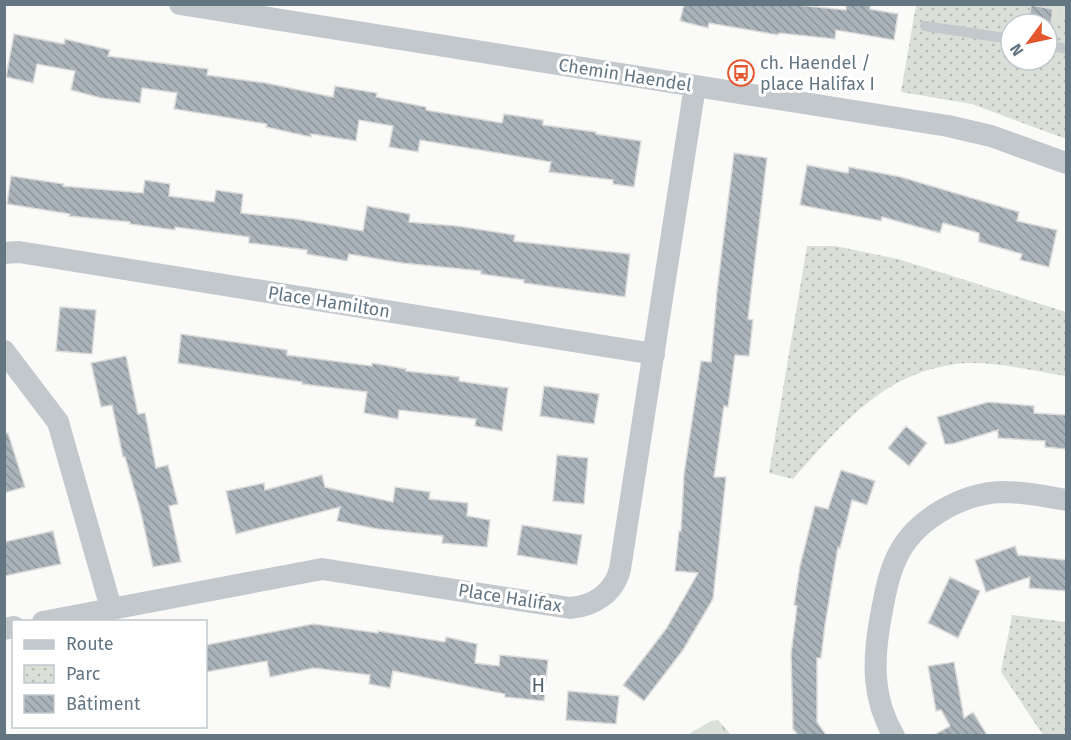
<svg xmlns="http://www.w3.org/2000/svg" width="1071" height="740" font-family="'Fira Sans',sans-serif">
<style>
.grass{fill:url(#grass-tufts)}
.park{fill:url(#park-dots);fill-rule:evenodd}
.garden{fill:#dadfd7}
.building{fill:url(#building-back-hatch);stroke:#dcdcda;stroke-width:1.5}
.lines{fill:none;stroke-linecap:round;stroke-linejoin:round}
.lane{stroke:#c3c8cc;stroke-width:10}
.street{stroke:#c3c8cc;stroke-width:22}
.labels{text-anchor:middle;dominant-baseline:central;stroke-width:6;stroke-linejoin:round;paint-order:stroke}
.poi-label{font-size:18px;fill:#657683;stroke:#fff;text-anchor:start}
.street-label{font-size:18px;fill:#657683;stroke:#fff}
.neighbourhood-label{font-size:20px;letter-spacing:1.5px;fill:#57646e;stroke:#fff}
</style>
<defs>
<pattern id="grass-tufts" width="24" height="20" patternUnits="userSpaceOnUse" patternTransform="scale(1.5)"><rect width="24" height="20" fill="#dadfd7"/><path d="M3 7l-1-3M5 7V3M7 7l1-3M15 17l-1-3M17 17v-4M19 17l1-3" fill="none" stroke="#b4b9b4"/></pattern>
<pattern id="park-dots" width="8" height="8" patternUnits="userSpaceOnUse" patternTransform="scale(1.5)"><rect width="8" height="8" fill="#dadfd7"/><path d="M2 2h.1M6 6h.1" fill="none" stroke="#b4b9b4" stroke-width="1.8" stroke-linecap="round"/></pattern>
<pattern id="building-back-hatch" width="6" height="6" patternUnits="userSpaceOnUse" patternTransform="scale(1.5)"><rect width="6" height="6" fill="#aab3b9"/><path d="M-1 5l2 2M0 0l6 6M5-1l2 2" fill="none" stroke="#8e969c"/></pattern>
</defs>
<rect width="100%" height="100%" fill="#fafaf8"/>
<path class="grass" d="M718,720L731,735H687L711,721Z"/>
<path class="park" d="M916,5H1066V139L972,104L901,92ZM1011,24H1047V60H1011Z
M807,246H835L898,259L1066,312V376C1034,371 999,362 967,363C887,368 842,424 793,479L769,473Z
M1012,615L1066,622V735H1043L1001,672C1004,652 1009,635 1012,615Z"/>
<path class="garden" d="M1031,5H1066V11H1061L1058,25L1051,24L1049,34H1047V24H1036V21L1029,20Z"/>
<path class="building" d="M684,4H788L846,10V4H870V9L898,14L894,40L836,30L835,39L779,33L778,35L709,23L708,28L680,21Z
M1031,5L1053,9L1051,24L1029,20Z
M14,34L64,44L65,39L110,50L108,56L208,69L207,75L266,83L333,97L335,86L377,93L376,97L426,107V110L502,123L504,114L543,120V125L596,132V134L641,141L634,187L613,184V180L549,172L551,162L480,150L420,140L418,152L389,147L393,126L359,120L356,141L311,134V137L266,127L267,124L174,109L177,93L142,88L140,103L101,98L71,90L75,71L37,64L33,83L6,77Z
M734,153L767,158L748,319L753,320L749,356L735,355L728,407L724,406L714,477H726L713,599L683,650L644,701L623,685L666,629L698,573L675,571L679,531H681L684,474L701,361L711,362L717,291Z
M807,165L848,173L849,167L901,177L1019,212L1017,221L1057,230L1049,267L1020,260L1022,254L979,242V233L943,223L940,233L882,217L881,221L800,205Z
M11,176L64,184L63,186L143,193L145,180L170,184L169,196L214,202L216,190L243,194L241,213L296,219L363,231L367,206L410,214L409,222L457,226L515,235L514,241L630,254L625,297L524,283V280L481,274V271L402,263L349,254L347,261L307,254V250L249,243V237L175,227V230L130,224V222L69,216L70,214L7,204Z
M60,307L96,310L92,354L56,351Z
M181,334L287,350V355L372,366V363L406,369V371L459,377V381L508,388L502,431L475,426L476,419L399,410L398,419L364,413L367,392L302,384V382L178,363Z
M126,356L138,414L145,413L156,468L168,465L178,504L169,506L181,562L153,567L141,513L125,457H123L112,405L101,407L91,363Z
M544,386L599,394L594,424L540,416Z
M988,402L1034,406V413L1066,415V449L1045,447V441L998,438V430L952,444H945L937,417Z
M906,426L927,443L909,466L888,448Z
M8,433L25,487L4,493V434Z
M557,455L588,458L584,504L553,501Z
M841,470L875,481L867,505L852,500L840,548L838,547L825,625L821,658H817V722L826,735H798L793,729L791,654L797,606L794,605L800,566L815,506L828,509Z
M322,475L325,487L393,502L395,487L430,492L429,499L468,503L467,516L490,520L487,547L442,543L443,536L378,529L337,521L340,507L236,534L226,491L264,483L265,490Z
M522,525L582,535L577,565L517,555Z
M53,531L61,564L4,576V542Z
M1015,546L1018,555L1066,560V591L1029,588L1030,577L986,592L975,560Z
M950,577L980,591L958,638L928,623Z
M313,624L378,633V631L445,642L446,637L477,644L475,663L499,666L500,655L548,660L544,701L505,697V694L393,671L390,688L369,684L370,675L314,668L270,677L267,661L206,672V645Z
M954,662L964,718L973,712L987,735H934L950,726L941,710L936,711L928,666Z
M568,691L619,696L616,724L566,720Z"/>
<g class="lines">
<path class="lane" d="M925,26L1011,39
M1047,44L1066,49"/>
<path class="street" d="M180,4L948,126L991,136L1066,163
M4,253L19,252L654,354
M4,351L58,422L111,608
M43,622L322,569L570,608C594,606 614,593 620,569L695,86
M4,629L14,627
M894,736C872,699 873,661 880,621C884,600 887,579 896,559C913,520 962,493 1003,492C1025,492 1045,496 1066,500"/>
</g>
<defs>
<g id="bus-ring" transform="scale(1.35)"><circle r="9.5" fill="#fff" stroke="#e4572e" stroke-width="1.5"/><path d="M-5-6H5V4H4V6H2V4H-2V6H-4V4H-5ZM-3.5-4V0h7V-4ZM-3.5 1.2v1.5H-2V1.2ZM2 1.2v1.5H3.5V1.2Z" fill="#e4572e"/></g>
</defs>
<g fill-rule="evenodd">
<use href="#bus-ring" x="741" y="73"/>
</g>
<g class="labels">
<g class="poi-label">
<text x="760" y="63">ch. Haendel /<tspan x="760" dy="21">place Halifax I</tspan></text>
</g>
<g class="street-label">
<text transform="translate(625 75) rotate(9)">Chemin Haendel</text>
<text transform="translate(329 302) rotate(9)">Place Hamilton</text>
<text transform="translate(510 598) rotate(9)">Place Halifax</text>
</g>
<g class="neighbourhood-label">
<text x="539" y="685">H</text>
</g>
</g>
<rect width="1071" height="740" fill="none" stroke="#657683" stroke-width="12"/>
<rect x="12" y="620" width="195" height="108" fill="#ffffff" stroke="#c1c8cd" stroke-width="1.5"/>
<rect x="24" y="640" width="30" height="9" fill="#c3c8cc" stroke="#c1c8cd" stroke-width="1.5"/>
<text x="66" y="650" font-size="18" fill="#657683">Route</text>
<rect x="24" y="665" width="30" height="18" fill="url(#park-dots)" stroke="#c1c8cd" stroke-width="1.5"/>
<text x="66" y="680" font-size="18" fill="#657683">Parc</text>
<rect x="24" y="695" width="30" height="18" fill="url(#building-back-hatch)" stroke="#c1c8cd" stroke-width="1.5"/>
<text x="66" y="710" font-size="18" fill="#657683">Bâtiment</text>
<g transform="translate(1029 42) rotate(237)"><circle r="28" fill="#ffffff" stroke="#c1c8cd" stroke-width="1.5"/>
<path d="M0-4.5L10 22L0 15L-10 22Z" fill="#e4572e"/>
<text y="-9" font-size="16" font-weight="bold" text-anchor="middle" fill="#657683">N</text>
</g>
</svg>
